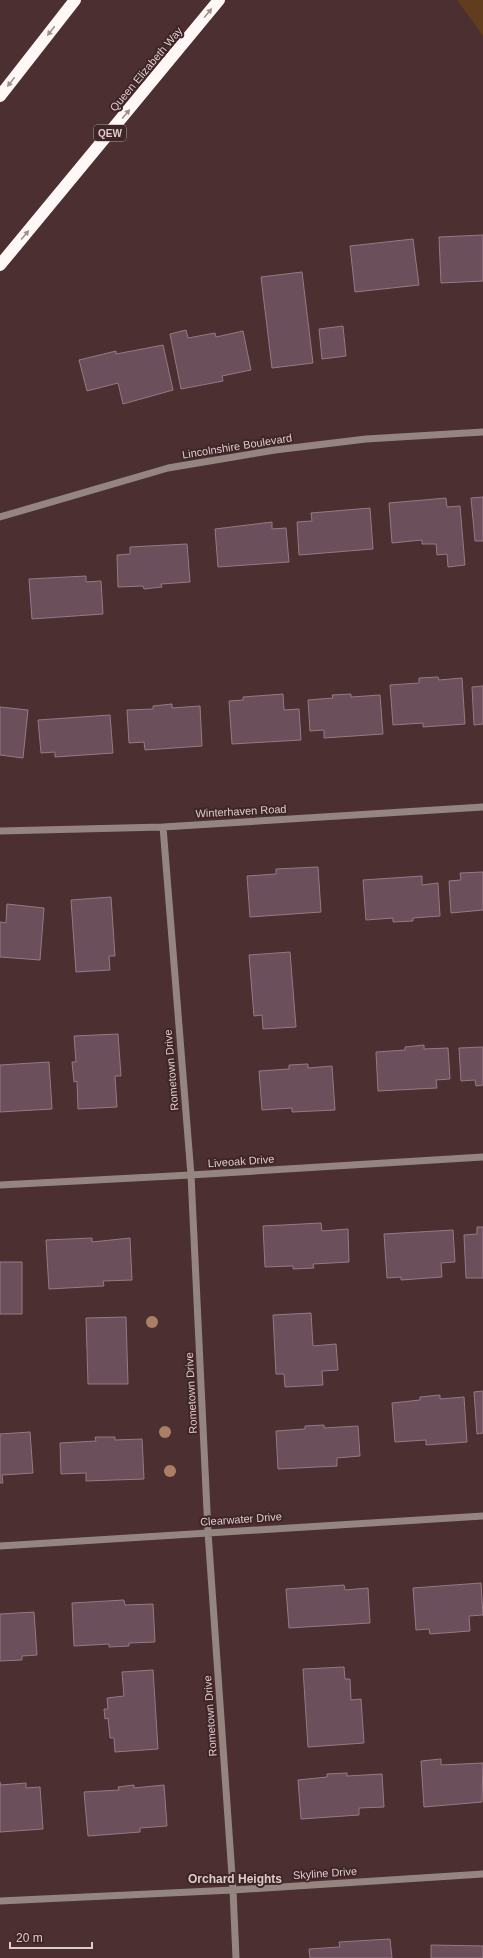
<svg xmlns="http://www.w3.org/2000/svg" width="483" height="1958" font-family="Helvetica,sans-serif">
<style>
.green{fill:#613c1d}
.building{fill:#6b4f5b;stroke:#977985}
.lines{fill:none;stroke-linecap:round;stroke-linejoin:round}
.minor{stroke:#948581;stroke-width:7}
.highway{stroke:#fff8f6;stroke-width:12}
.tree{fill:#ab7e66}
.oneway{fill:#a08e8e}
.labels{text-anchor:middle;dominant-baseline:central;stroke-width:4;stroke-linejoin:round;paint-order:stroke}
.shield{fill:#402527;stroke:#af9a9b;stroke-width:1}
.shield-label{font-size:10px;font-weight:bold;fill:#decccd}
.street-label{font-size:11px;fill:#decccd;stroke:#402527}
.neighbourhood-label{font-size:12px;font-weight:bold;fill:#decccd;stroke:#402527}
</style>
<rect width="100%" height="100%" fill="#4b2f31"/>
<path class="green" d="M457,0H483V36Z"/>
<path class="building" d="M483,235V281L441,283L439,237Z
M413,239L419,285L355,292L350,246Z
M302,272L313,363L272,368L261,277Z
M343,326L346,356L322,359L319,329Z
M186,330L188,338L215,333L216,337L243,331L251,370L222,376L223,381L181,389L170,334Z
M163,345L173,390L123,404L118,383L87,391L79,360L116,351V354Z
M483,497V541H475L471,498Z
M446,498L447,507L460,506L465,565L448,567L447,554L437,555L436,544H422V540L392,543L389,503Z
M370,508L373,549L299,555L297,522L312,521L311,513Z
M272,522V529L286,528L289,562L218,567L215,529Z
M187,544L190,582L161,584L162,587L144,589L143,586L118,587L117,555L130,554V547Z
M86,576V582L101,581L103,614L32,619L29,579Z
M438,677L439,680L462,678L465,724L423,727V723L393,725L390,685L419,683V678Z
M483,686V724L474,725L472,687Z
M283,694L284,710L299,709L301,740L232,744L229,701L243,700V697Z
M351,694V697L380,695L383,734L324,738V730L310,731L308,700L333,698L332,695Z
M172,704V708L200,706L202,746L145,750L144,742L129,743L127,710L153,709V706Z
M0,707L28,710L23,758L0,755Z
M110,715L113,753L55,757V752L41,753L38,720Z
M318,867L321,912L250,917L247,876L276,874V869Z
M483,872V910L451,913L449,881L461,880L460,873Z
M422,876V885L438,883L440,916L413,918V921L393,922V918L366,920L363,880Z
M111,897L115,956H109L110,970L76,972L71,900Z
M7,904L44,908L40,960L0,957V922L6,923Z
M290,952L296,1027L263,1029L262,1015L254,1016L249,955Z
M118,1034L121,1076H115L117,1107L78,1109L77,1081L74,1082L72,1062H76L74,1036Z
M424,1045V1049L448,1048L450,1079L436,1080L437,1088L378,1091L376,1052L405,1050V1047Z
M483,1047V1085L476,1086L475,1080L461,1081L459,1048Z
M49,1062L52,1109L0,1112V1065Z
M308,1064V1068L332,1066L335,1110L292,1112V1108L262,1110L259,1071L289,1069V1065Z
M321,1223L322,1231L348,1229L349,1262L313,1264L314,1268L293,1269V1266L265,1267L263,1226Z
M477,1227H483V1278H466L464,1235L477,1234Z
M453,1230L455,1262L441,1263L442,1277L401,1280V1277L387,1278L384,1234Z
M92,1238V1242L130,1238L132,1280L103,1281L104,1286L49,1289L46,1240Z
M0,1262H22V1314H0Z
M311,1313L313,1346L336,1344L338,1370L322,1371L323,1385L285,1387L284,1374H276L273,1315Z
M126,1317L128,1384H88L86,1318Z
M483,1391V1433L477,1434L474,1392Z
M440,1395V1399L464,1397L467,1442L426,1445V1440L395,1442L392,1403L420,1400V1397Z
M324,1425V1428L358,1426L360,1456L337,1458V1466L278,1469L276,1431L305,1429V1426Z
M30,1432L33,1473L2,1475L3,1483H0V1434Z
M95,1437H115V1440L142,1439L144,1479L86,1481V1473L61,1474L60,1443L96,1441Z
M481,1583L483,1615L469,1616L470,1631L430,1634L429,1629L416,1630L413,1588Z
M344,1585L345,1590L368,1588L370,1623L289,1628L286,1589Z
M124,1600L125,1605L153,1604L155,1642L129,1643V1646L109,1647V1644L74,1646L72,1603Z
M34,1612L37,1655L22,1656V1660L0,1661V1614Z
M344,1667L345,1679H350L351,1700L361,1699L364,1743L308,1747L303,1669Z
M153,1670L158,1749L115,1752L114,1738H110L108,1718L105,1719L104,1709H108L107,1698L124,1696L122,1672Z
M441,1759V1765L483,1763L482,1802L424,1807L421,1761Z
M347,1773V1776L382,1774L384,1807L359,1808V1815L301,1819L298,1780L327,1777V1774Z
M0,1782V1785L26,1783V1788L40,1787L43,1829L0,1832Z
M134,1785V1788L164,1785L167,1826L140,1828V1832L88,1836L84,1792L119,1790L118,1787Z
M390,1939L392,1958H310L309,1949L340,1947L339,1942Z
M431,1945L483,1946V1958H431Z"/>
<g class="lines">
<path class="minor" d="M0,517L168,468L275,450L366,439L483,432
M163,827L191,1175L208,1532L233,1890L236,1958
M0,831L163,827L483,807
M0,1185L191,1175L483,1157
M0,1546L483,1516
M0,1901L233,1890L483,1874"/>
<path class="highway" d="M0,96L75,0
M0,265L219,0"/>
</g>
<g class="tree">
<circle cx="152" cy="1322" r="6"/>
<circle cx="165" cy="1432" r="6"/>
<circle cx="170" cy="1471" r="6"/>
</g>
<defs><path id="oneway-solid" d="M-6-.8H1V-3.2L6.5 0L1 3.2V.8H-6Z"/></defs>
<g class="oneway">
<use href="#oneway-solid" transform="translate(208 13) rotate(-50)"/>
<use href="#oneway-solid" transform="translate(51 31) rotate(128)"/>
<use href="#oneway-solid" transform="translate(11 82) rotate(128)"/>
<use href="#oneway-solid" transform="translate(126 114) rotate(-50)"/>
<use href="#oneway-solid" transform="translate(25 235) rotate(-50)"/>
</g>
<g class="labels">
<rect class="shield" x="94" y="125" width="32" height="16" rx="3"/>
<g class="shield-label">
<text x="110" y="133">QEW</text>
</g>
<g class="street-label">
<text transform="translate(146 69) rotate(-50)">Queen Elizabeth Way</text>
<text transform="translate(237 446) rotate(-9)">Lincolnshire Boulevard</text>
<text transform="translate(241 811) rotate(-3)">Winterhaven Road</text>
<text transform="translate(171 1070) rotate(-95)">Rometown Drive</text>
<text transform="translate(241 1161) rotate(-4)">Liveoak Drive</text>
<text transform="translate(191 1393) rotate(-93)">Rometown Drive</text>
<text transform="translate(241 1519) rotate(-4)">Clearwater Drive</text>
<text transform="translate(210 1716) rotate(-94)">Rometown Drive</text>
<text transform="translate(325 1873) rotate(-4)">Skyline Drive</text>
</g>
<g class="neighbourhood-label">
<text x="235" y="1879">Orchard Heights</text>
</g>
</g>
<path d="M10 1942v6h82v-6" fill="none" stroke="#decccd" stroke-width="2"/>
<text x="16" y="1942" font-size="12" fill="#decccd" stroke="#402527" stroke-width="3" paint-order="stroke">20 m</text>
</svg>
